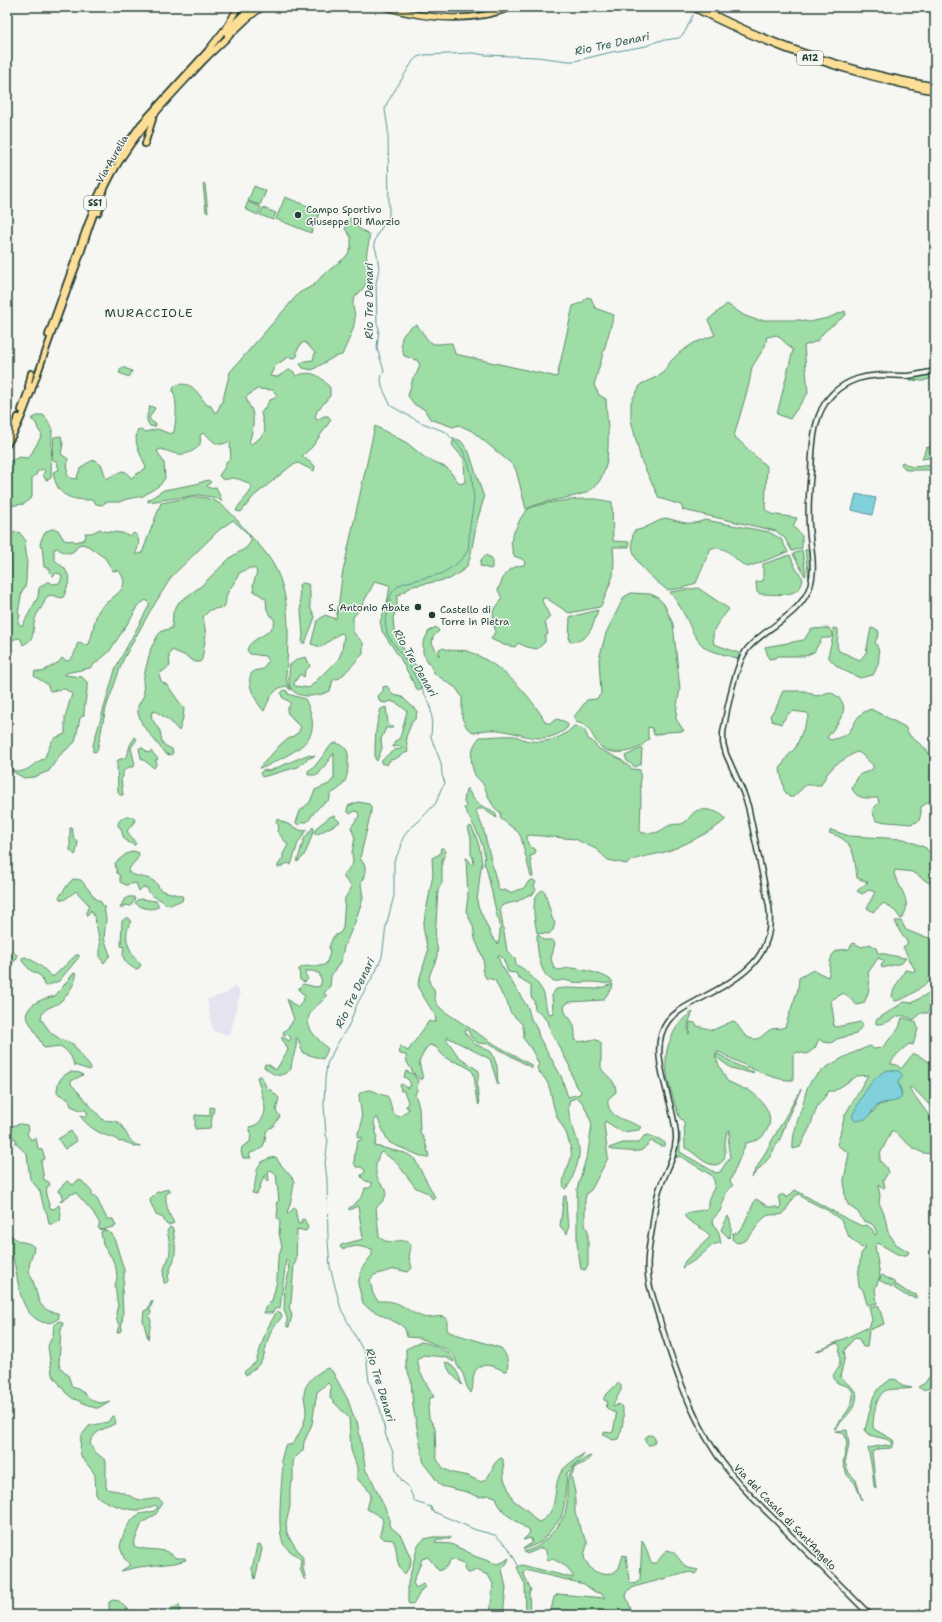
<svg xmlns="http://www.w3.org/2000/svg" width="942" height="1622" font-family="'Shantell Sans',sans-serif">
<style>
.built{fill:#e4e4f0}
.green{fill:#9edda5;stroke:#5e8d6c;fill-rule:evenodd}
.water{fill:#80d1db;stroke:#599698}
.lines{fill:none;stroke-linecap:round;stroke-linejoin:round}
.stream{stroke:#599698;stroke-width:1}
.secondary-casing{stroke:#1f3d34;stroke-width:7}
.trunk-casing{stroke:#1f3d34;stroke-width:8}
.motorway-casing{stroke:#1f3d34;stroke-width:8}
.secondary{stroke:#f6f6f2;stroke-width:4}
.trunk{stroke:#fdde96;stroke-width:4.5}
.motorway{stroke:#fdde96;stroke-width:5}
.poi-dot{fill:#1f3d34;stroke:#f6f6f2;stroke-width:1.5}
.labels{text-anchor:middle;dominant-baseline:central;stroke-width:3;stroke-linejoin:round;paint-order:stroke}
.shield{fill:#f6f6f2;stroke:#60746d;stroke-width:1}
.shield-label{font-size:9px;font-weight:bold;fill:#1f3d34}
.street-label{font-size:10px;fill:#1f3d34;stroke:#f6f6f2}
.poi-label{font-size:10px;fill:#1f3d34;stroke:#f6f6f2;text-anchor:start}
.water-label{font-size:11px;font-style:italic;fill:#325b55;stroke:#f6f6f2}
.quarter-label{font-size:12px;letter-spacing:1px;fill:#1f3d34;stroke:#f6f6f2}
</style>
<rect width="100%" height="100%" fill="#f6f6f2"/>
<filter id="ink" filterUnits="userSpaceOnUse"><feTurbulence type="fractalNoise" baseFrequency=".025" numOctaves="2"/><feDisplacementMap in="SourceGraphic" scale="8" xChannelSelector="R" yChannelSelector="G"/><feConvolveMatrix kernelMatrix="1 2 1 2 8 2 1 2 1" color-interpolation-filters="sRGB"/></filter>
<g filter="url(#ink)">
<path class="built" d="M234,987L238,989L240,994L230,1035L213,1031L207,999L226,994Z"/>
<path class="green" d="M203,184H205L208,212H206Z
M254,186L266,191L260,205L248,201Z
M285,197L320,211L311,233L276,219Z
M248,202L261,207L258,215L245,209Z
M263,208L276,213L273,220L260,215Z
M350,218L355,221L358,228L369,234C370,241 368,245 367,251C365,263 371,274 365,285C362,292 355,294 353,302C352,307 355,312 355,317C355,329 347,343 342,355L334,357L312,370L303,368L300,364L305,361L313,360L315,353L305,342L302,343L296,352L298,355L295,358L288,357L275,366L270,376L277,377L289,370L293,371L296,376C312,370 319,374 330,388V396L317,411L315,417L317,420L324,416H328L331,420L312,447L302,456L315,466L314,471L298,463L291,466L254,496L241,512L236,511C240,501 249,497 252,487C248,482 238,478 232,478C228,479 226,480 222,479L219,476C222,470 225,469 226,462L231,458L230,445L231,442L230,441C216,449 213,440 204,433L200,435C201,443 201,446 194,450C182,458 173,453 161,449L157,451L164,463L165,478L160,485L143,496L127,499L119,502H106L102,505L96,504L93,500C70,500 57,497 53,472L59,470L57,462L52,459L54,437L61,436L63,444L61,454L68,459L67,474L70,478L77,479C78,468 85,463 95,460L102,466L106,479L122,471L126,472L131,478L146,468C142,455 132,444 138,429L145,432L158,429L170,434L174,432C176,419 178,403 173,391L174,386C192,379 197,393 207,405L211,406L214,412H217L223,399L230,372L299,293L314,285L323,275L346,257L351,248V237L345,229ZM257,389L273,390L277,395L275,398L270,400L261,413L265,431L260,438L251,444L249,443C252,433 255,421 252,411C250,406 247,403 246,397Z
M587,297L591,298L595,308L614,315L594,385L599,395L606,399C607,429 618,486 579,495C561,500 542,501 526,509L516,470L513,465L472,431L459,425L453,427L430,419L424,409L415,405L408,396L413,378L417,373L420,365L417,360L404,356C401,345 398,338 409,329C412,327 413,325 417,325C422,331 429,345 436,344C442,344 447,343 452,343L455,354L557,377L573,306L583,302Z
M727,304L745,316L757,320H800L809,322L828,318L845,311L846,315L825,331L817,341L804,346L808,393L790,419L777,414L793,350L777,335L767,337L765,346L752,367L749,384L734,436L767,467L765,509L771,514L797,518L793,526L802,536V548L792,551L784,537L776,531L683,510L681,505L659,498L641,460L631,420V402L641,384L661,375L671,361L679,353L694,343L715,335L708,320Z
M122,367L132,371L129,377L119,373Z
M935,372V377L923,381L910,380L909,377Z
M150,406L155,408L149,418L152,422L156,424L155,427L150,426C144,419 148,414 150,406Z
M39,415H43L47,419L52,429L51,478L48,480L45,479L43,474L45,471L43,469L37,472L36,475L32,478V497L24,504L7,506V463L19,457L27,458L30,456L42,435L38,429L36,423L31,419Z
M375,426L407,443L424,457L447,468L460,484L465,482L464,459L452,445L454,438L461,441L469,452L484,498L477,521L470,558L466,568L450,579L413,586L397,596V607L393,618L394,631L398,641L417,667L422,682L425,685L418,691L400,658L382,631L381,625L380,622L387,603L390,586L389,585L375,581L360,609L353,617V632L363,643V654L340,678L333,680L330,691C320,696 296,701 290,686C288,679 289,672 290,665L298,659L306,657L310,666L305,671L304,677L300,674L294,683L295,686L309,688L339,658L342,651L344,635L342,633L339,634L321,647L311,644L317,621L325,615L336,619L339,601L342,576Z
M933,446L935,448V454L929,458L922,459L926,448Z
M902,462L912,467L935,465V470H906L901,464Z
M208,480L211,482L207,486L209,488L216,487L222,501L213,497L198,495L148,502V500L164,490L196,484Z
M192,497C217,496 227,508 242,526C251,537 262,547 270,559C292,592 289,637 286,675L287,682L291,690L286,686C274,687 268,701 264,711C258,705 242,679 254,671C256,670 261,670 263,669L268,661L265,656L250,654L247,650C250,637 271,637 275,621L267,610L266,599L254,591L253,585L257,572L254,568H250L239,573C236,582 231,586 227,594C225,598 227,602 224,607L210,610L203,617L206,634L202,659L200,662H195L186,656L172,650L169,655L170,666L159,674L161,681L168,686L184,709L183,718L179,731L169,720L155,711L151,713L152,719L160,731L162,742L164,745L172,749L173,753L171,755L166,754L160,747L142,724L138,713V706L144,695L143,680L151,648L158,635L162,631L172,628L173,612L179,602L200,587L231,557L246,548L250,543L251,540L248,534L233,520L219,530L172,576L149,613L123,660L106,708L97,751L93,752V745L116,667L149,606V603L146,600L137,606L133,615L109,652L90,668L66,673L65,675L82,677L87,682C88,693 84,703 84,715L80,718L75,742L59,756L49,771L34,777L24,778L10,770L7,758L13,770C26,776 33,762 44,759L52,741L55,738L65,734V717L72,694L65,689L50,691L47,684L34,676L35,671L40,672L45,671L46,669H47L59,662L62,658C71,667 76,651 77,644L80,642L85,645L89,644C93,635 93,623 97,614C104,597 137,592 118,570L113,571L105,558L88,546L82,544L78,545C74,556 64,554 57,548L54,549V559L65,569L70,579L64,596L62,598L51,595L46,597C44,605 41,608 37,614C33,622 34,629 32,637C31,641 26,643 23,645L21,639L17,638C13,640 11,642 7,639C6,611 9,583 10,555L7,552V534L19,532L26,541L25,545L27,559L26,582L25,587L22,591L18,613L20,615L18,623L22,626L38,597L39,588L47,582H50L52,584L60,583L62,577L61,574L56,573L53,576L50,573V569L44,567L42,546H40C41,536 47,526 58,530L64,540L70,541L72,540L75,542L84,540L86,536L85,533H92L100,529L103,531L122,533L130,536L134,533C142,539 138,548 135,555L142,553L161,503Z
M582,499H596L612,502L613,541L629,542V547H613L614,561L613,576L602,604L600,607L569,613L546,598H543L542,601L550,617L545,622L548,634L545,636V642L537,649L527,647L518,643L515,647L504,645L491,639L495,632L493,611L498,605L502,598L498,590C503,577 508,566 524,565L525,562L522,559L514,556C510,542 510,539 517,526C519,521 522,515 527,510C536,503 569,500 582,499Z
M665,518C681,521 688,527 705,520L769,532L781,539L788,552L748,567C732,561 732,546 711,548L696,583L684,588L667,590C649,575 625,558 634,531L642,529Z
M810,549L812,566L810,580L809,579L805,550Z
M802,550L806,575L805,576L793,554Z
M485,555L492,558V568L490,569L480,566L481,560Z
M790,555L795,567L803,579C801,599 776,594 760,594L757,592L756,582L763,581V564Z
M302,583L308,584L310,591V607L315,617L305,643H302L303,636L299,585Z
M698,588L729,609C720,622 710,627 714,644L739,653L738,659C731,656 709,651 705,648C692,636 692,628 684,614C680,606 675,599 670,592Z
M631,593L650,594L657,597L664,604L673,624L680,689L677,705L676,719L684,731L668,732L654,735L652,728L648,727V736L649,739C646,741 643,745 640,747C629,753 608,756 599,745C589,733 593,727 576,722L574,717L587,700L596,699L601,694L599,659L606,633L624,597Z
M598,610C593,625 589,644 569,641L570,617Z
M436,627L439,631L433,637L432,643L439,656V649L443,648C452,653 461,648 470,652C502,665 529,693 546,723H550L557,719L566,722L568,725L567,728C540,751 516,727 487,730C483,730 478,732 475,733L467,728L462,718V697L456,688L435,674L423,653V643L429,631Z
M829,628L833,635L830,638H822L814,652L805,656H778L775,658L769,659L765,647L804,640L811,629Z
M833,628L838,629C839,637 835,644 839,651L860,660L866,653L871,628L878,630L879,634L875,642C882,653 879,665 873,675L860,678C849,673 834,667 828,656C830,647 834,637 833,628Z
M387,686L393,695L402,697L417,711L416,718L412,722L406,737L408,752C401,754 398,759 390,760L387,765L381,763C382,759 389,754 393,751C395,749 399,750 402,748L401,746L393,747L395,741L400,738L407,711L398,704L391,701L385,703L380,702L378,696L383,691V687Z
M284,690L287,691L288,694L305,699C327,742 296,750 265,767L259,768L282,743L298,733L301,727L296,723L290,715L288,714L287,710L291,703L282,697L281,693Z
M783,691H805L816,696L830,692C856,705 839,720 827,738L831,740C837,738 846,736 849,732C857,721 856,714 871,709L905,727L910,736L925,748L935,762V789L930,801L921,807V813L919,821L911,824L876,821L872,810L879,803L878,798C868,798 856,800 852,788L859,775L873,769V765L860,753L856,752L835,765L827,774L821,785H806L793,797H789L784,790L780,769L787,757L796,747L809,715L807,713L792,711L787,715L781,724L772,721L770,716C771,713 774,711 776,708C779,702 780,696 783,691Z
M386,707L388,723L393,728H386L381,739L382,748L377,761L375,759C375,741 375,726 381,709Z
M574,726C583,728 586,730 588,739L592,741L599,749L620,759L632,769L640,770L641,799L640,830L642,833C647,833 655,834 660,831C664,829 667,826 671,825C676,823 680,826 685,822C689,819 692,813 696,811C703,807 725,812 725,820C715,830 679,848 665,852C651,856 638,856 626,864L608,860L596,849L575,839L530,835L527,836C527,843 528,847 535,849L536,851L534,855L530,856L533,877H531L521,837L518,832L500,818L501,813C490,806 489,796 483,784C481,781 477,778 475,775C469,761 470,748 480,737C492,737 503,735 514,736C519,737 524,740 529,741C547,743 562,739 574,726Z
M135,737L137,739L131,748L135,765L133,767H129L123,771V777L121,779L123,795H120L118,792L117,763L118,760L127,757L130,745Z
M337,743C341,745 346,747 347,751C349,754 348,760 348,764C348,779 344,788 330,794V799C326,803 320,805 317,809C313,813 311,818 307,822H303L299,825L296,823L300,811L310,802L315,790L329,784L334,778V753L318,775H308V771L315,766L332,744Z
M139,748H143L148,753L151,751L158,759L157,760H155L157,763L154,768L141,758Z
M642,748L641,764L635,767L627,761L625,756Z
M307,755L315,756L307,759L298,767L262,777L260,773L263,770L269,771Z
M466,789H468C471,796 475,802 482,806C489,810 495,809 497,818L483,809H478L476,811L483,828L498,888L500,891L505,890L510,893L524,888L529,881L533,880L536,882L534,886L536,890L532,895H528L518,901L503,905L500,908L507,951L515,959L516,965C525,967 541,986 544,994C545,998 546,1008 548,1013L552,1014L553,1011L552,995L556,989L566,988L597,989L613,984L612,988L603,1000L569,1002L565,1005C562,1013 569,1015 572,1022C576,1027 574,1035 576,1041C585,1044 594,1035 601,1043V1068C606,1077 616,1079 616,1092L608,1099C606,1119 629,1120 641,1127L639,1130L622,1132L605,1121L604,1124L608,1158L591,1190L587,1193L585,1199V1225L588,1231V1266L585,1270L581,1269L577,1243V1189L588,1152L592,1124L584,1105L579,1099L576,1098L570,1100C564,1114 578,1135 579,1149C580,1156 577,1166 574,1173C572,1179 570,1185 565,1189C559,1180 570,1166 571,1157C572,1151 570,1144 568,1139C566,1129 559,1123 556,1114C552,1104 552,1092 547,1082C544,1076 538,1073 537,1067L539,1065C535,1055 530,1046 523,1038L524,1033L522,1024L510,1012L507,1001L502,995L495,980L486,978L482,970L484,965L483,958L475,939L473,926L466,911L468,897L466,858L468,859L472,865L474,864L473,858L471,854V838L468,828L471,826C478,839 481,851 482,865L481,867L477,901L478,906L492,937L498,944C500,937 501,927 499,920C497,916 496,915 496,911L486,866L484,865C488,847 472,823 464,808L466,806L464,802ZM498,955L503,958L508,972L516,973L518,977L531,985V997L534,1000L535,1010L541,1013L545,1019L548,1021L551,1032L569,1065L575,1085L581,1091L580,1094L568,1097L561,1076L539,1037L537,1029L531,1019L528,1008L500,963Z
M358,802L369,804L371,807V812L360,858L365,866V873L361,884L363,898L355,922L344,947L341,961L331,976L330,986L324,993L327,996C322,1002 315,1006 311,1012C301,1027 319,1039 328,1049L323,1059L303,1053L298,1039L296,1038C298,1050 291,1058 291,1069C279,1079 275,1076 264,1067L265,1064L269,1065L276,1070L288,1050L285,1043L282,1040V1036L289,1041L291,1038L287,1034L284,1035L283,1032L289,1027L294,1019L287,999L298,1008L305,996L299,990V988L303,984L316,987L320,986L322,980L320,978V974L313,971H306L305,974L308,979L305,982L300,980L299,969C307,963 317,969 326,964L330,953L329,947L333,937L341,932L343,928L345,898L352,887L344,878V875L353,863L352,852L355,838L351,827L359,816L358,812L355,811L350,814L347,811L348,806Z
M128,816L134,818L135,821L127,831L136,844L134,845C124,841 123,838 121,828L118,826C118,819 123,818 128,816Z
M331,816H334L340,822L316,835L315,832L317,827Z
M277,819L302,831L307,829L298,843L291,865L288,863L278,868V865L283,858V854L288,845L277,831L279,826L276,822Z
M313,827L314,830C309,841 307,857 297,862L304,839Z
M70,828H72L74,839L78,842L76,853L75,855L70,850Z
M831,830L849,836L904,839L926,848L935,861V887L913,872L895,870L894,874C900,889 914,904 901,919L896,912L884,903L873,912L867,908L875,892L869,890L862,894L857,891L868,882L857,878C854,856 855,840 829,833Z
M441,848H443L446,851L442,861V883L438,890L435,940C444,960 425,971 430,984C431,986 433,987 434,989C435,994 434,999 437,1004C442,1011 452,1016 459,1021C483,1038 508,1052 533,1066L532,1068L490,1044L478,1043L471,1037L468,1030H466L465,1033L475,1044L490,1051L492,1053L497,1066L498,1085L490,1059L447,1037V1040L458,1056L479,1071L477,1086L479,1105C473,1095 477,1077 472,1071C467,1065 454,1062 446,1058C442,1055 439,1051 436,1047L430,1045L426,1048L419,1062L423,1079H419L414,1074L407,1062L406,1055L400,1054L399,1049L400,1046L408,1051L429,1021L431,1022H436L435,1015L420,991L418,984L428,951L423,927L433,875L432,858L440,854Z
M134,851L139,853C139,861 130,864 128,872C141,880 154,874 160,890L182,896L183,897L182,901C178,901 173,904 170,905C166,905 164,902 161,900C155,897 150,896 147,888L143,887L139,891L136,883L126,885L120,882V876L117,873L115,863L126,854Z
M73,879L81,880L96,899L101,902L104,907L106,919L104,938L110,955L104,963L100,958V943L95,918L91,910L87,916L86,913L89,905L76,891L64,900L60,899L59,897C64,891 67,884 73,879Z
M542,890L545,892L552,918L555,923L553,930L549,934L537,933C535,920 529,898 542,890Z
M128,897H134L135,899L131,906L124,905L123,908H120L124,900Z
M141,899L156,901L158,904V907C150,911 142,908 135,903L137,900Z
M126,918H129L131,921C121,938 130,952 141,965L139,968L135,969C125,963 121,959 124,947L121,946L122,921Z
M895,921H901L906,930L921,936L935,939V978C921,985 910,999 895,1001L892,996C894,986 901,979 905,970L916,972L903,947L908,943L900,932Z
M537,935L540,936L543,940H551L555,943L551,959L554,968C561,972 563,968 570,968C579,968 608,975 613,982C606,985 599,982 591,982C585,982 579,983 573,982C570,982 566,980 564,980C560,980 558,982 555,981C539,978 537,948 537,935Z
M853,943L862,947L870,944L876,948L878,953C888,954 896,957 906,958L902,963L882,968L881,965L885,961L878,958L868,973C871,985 869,992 864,1003L857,1005L844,993L831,1000L834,1021L833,1025L836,1027L861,1022L863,1025L856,1034L837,1039L831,1043L823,1042L819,1039L815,1048L807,1054L797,1052L793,1055V1080C774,1082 736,1061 719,1052L716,1053L715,1057L727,1081L744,1089H747C761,1098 778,1116 765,1133C763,1135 762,1138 759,1139C755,1141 750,1142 746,1143L730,1181L733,1186L727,1191L720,1211L712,1220C713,1226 717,1228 719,1233C720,1237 720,1240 721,1243C711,1243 706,1252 699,1257C694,1261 687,1265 682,1268L685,1261L710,1237C707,1229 691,1224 685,1217V1214C693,1210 701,1212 708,1208C708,1206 708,1204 708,1202C709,1192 720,1187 711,1175L680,1156L676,1158L678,1134L680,1133V1152L716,1173L720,1172L730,1157L728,1145L730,1130L727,1132C726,1136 725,1140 725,1145C725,1153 727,1163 715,1165C711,1165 704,1162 701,1159C695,1155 692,1151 685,1148L684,1122L679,1117C674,1099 665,1078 666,1059C666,1049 670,1040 674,1032C678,1024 685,1016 693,1012C690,1018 686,1027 689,1034L690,1022L695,1023L697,1026L713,1030L733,1021C739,1025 741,1032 746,1036C760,1045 763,1032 772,1029C776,1028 780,1029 785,1027L798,989L799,978L813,970L828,977C831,970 828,954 837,951C840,949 845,950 849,949Z
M7,947L17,955V959L7,967Z
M76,955H79V957L59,981L46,986L44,985L41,976L30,970L22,961V958L25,957C34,960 45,969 51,976H54Z
M74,973L76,974C77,981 67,996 61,1001C54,1008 42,1006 41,1019L51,1033L60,1039L73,1044L91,1068L90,1070L74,1065C72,1056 68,1051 60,1046L44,1048L26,1016C29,1002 43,999 55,996Z
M935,987V1000L928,1013H920L914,1020C894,1008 895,1025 876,1024V1020L904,1002L912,1003L932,991Z
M902,1018H905L916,1022L918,1029L913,1045L909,1044C903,1049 893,1056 891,1064L897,1065L901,1069L913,1054C922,1055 924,1062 935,1063V1110C926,1103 920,1093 911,1087L909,1088L935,1124V1153C916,1157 906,1140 892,1130L880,1154V1161L886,1167L888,1173L883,1181L885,1186L884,1188H882L878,1185L880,1196L879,1203L884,1213L888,1232L896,1244L909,1252L907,1255H899L878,1243L875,1246L880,1276L875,1289L877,1303L869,1305L867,1304L863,1290L859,1286L858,1278L861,1254L866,1247L864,1246L862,1248L849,1237L841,1220L827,1210L803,1198L799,1194L795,1196L783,1214C778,1216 770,1213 765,1217C755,1225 751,1242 737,1243L732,1239L733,1233H737L742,1228L755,1200L756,1199L769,1207H777L780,1209L781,1204L778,1197L780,1195H784L787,1198L795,1190L845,1218L862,1226L867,1225L872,1229L875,1235L877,1234C874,1225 873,1223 863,1221L858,1212L849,1206L845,1198L844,1180L849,1153L837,1145L845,1115L868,1075L857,1076L834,1091H829L817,1107L810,1127L800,1147L793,1149C792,1135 797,1123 801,1110C804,1102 805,1093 808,1086C817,1068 852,1053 870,1046L874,1049L882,1048L899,1028ZM888,1070L898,1082L902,1093L887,1103L879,1105L871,1114Z
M718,1054L739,1066L754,1072L751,1073L731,1068L716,1057V1055Z
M406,1071L413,1074L418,1081L417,1090L415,1094L419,1107L420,1132L425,1141L429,1156L427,1158L423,1157L390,1143L387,1139L377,1117L374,1122L377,1137L375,1146L405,1153L414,1158L435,1197L433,1200L428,1193L416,1188L396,1162L382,1152L380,1153C375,1164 373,1175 382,1185C385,1187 387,1189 386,1193C386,1199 380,1204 376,1208L379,1236C388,1248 399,1236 409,1243L411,1246L409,1257L412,1268L408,1272L395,1269L374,1275L370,1280L373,1294L378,1301C403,1300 403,1310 423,1317C430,1319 438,1315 445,1317L447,1319V1329L449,1332L501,1348C507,1355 509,1362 507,1371H504C496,1367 479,1359 474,1374C472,1380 474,1387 471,1393L467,1387L463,1374L457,1365L455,1357L446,1349L420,1338L407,1337L405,1329L401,1325L368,1308L363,1303L358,1284L362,1268L372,1255V1249L357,1246L342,1249L340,1247L341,1245L363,1239L358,1206L349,1210V1208C356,1203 364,1197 365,1188H370L372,1185V1183C367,1181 362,1181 361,1175L365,1172V1170L361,1167H356L354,1162L355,1151L358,1141L363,1139L362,1137L358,1138V1132C366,1123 359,1105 359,1094C372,1085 375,1094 387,1096C393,1103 389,1115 400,1117L409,1109L406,1107L408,1102L404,1091H401L400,1085L402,1084L407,1088L411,1086L409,1080L404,1077Z
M70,1072L80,1073L83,1075L71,1081V1084L103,1120C107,1121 115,1120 119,1123C126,1129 128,1144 141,1147C132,1147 127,1140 119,1142C114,1136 112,1138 105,1135C96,1132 84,1123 80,1115L86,1117L88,1115L86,1110H80L71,1106L69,1100L57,1093C57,1082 60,1077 70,1072Z
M259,1076H261L267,1089L271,1090L279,1098L276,1111L280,1116L273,1127C262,1129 268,1138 263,1146C260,1151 254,1151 249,1154L251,1158H243L241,1152L242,1147L250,1142L251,1133L249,1127C258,1126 265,1118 265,1109C265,1104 259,1083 257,1077Z
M801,1089L787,1119L781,1137L769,1158L751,1178Z
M210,1107L214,1108L210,1128L195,1129V1115L210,1116Z
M20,1124L27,1125L29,1129L27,1134L31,1140L35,1137L36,1138L38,1148L42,1150L45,1158L41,1161L44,1180L49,1182L50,1185L47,1187L46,1195L50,1208L54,1209L59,1205L61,1214L60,1221L53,1224H49L47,1213L44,1209L40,1191L30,1179L27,1154L16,1144V1139L14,1138L7,1144V1127Z
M71,1131L77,1141L65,1149L58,1139Z
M648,1135L659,1139L665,1143V1146H661L652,1141C648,1143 646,1147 642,1150C638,1153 619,1150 612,1150L609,1148L623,1143H639L644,1136Z
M276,1157C279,1165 290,1173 294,1181C293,1193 291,1202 287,1213L288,1214L294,1208H295L298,1224L302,1223L301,1220L304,1219L308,1227L306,1231L297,1229L296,1261L294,1265L291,1303L289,1306L292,1316L289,1327H287V1318L284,1310L285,1288L289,1272L288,1261L286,1259L280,1308L275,1309L272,1313H264L265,1308L272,1301L277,1281L278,1258L282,1247L279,1233L280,1222L277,1217L278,1208L276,1203L279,1201L276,1174L271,1170L268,1171L269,1181H266L265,1174C261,1181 261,1187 257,1194L252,1193C260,1175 250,1161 276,1157Z
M78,1180L82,1181L92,1192V1196L96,1197L107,1219H113L116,1226L102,1230L99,1229L98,1227L100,1224L93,1212L76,1193L71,1194L60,1202L63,1197L62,1193L58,1192L59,1189L67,1181L73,1185Z
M169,1189L171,1191L166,1194C165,1204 169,1215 174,1223L169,1225L166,1224L163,1218L156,1215L150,1201L151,1198L157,1192Z
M564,1196H566C567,1202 566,1209 567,1215C567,1225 571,1221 567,1234L560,1226Z
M728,1216C732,1223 732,1231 729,1238L721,1230Z
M170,1227L173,1229C174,1237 176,1245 175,1254C174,1264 168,1269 168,1281L166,1283H164C161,1265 169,1264 170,1251C171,1244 168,1237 167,1231Z
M105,1230L112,1234L116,1244L124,1270V1278L122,1293L123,1313L121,1331L117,1333L119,1325L117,1321L116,1312L118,1306L115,1286L117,1278L116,1268L112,1258L103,1245L101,1232Z
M7,1235C13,1236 14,1238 19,1241C25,1243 29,1242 34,1247C33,1255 29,1261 29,1269C29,1275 33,1279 34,1284C39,1300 38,1310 58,1313L59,1318C54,1322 49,1324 42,1322C15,1311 20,1274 11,1252L7,1250Z
M882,1275L894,1282L895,1285L892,1287L879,1280Z
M897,1285L907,1292L917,1295V1298L905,1295L894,1288Z
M151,1301H153L150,1309L151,1313L149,1316L151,1321L148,1339L143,1320L144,1311L148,1309Z
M877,1305L879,1306L884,1324L869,1330L867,1347H863L859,1339L855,1338L850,1343L844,1351L845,1356L840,1377L856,1391C859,1405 849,1413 841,1422C838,1425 838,1428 834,1429C841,1418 853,1409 853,1395C853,1382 836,1388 834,1378C832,1373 837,1371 839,1367C841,1362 839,1352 840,1346L837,1343L816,1352L869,1327L872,1320L869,1307Z
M277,1311L281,1313L282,1316C279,1322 272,1327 270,1334C261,1357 269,1359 246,1375L244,1372L256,1362L266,1331Z
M61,1321L63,1324L61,1330L59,1363L60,1367L68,1375L72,1387C91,1392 88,1408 110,1401L98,1408H95L72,1398L66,1393L52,1374L48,1346L53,1335L54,1326L57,1322Z
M421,1342C431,1343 454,1353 454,1362L445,1357L423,1355L417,1360L420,1372L434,1397L430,1398L428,1408L429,1418L435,1428L436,1457L438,1461L444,1469L453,1473L468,1476L481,1482C493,1478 490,1463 501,1458L503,1459L504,1479L513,1500L528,1511L534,1519L539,1522C560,1513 552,1487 561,1472C566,1465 576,1459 583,1454H585L567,1473L564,1507L561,1518L541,1542L523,1550L524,1548L532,1543L531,1538L523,1540L529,1534L530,1531L506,1514L499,1505L496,1497L489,1495L479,1497L467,1492L441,1486L424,1464L413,1407L411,1380L406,1367V1349Z
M445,1362C456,1366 459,1375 462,1385L450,1372Z
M328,1368L332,1371L348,1400L354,1418L357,1421L366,1471L371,1478L389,1517V1525L401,1536L411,1559L410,1566L405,1574C394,1567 399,1550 393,1540L384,1539L380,1535L383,1521L381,1517L367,1509L371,1495L365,1485L360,1482L357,1478V1467L351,1450L349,1418L330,1398L331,1387L328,1383L317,1392L312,1424L304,1442L303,1450L294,1459L293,1463V1480L290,1487V1506L286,1524L287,1533L290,1539L303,1558V1568L306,1580L304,1579L300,1568L301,1560C296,1554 288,1551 284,1545C276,1533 282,1480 283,1464L281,1461L285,1446L293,1444C299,1434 306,1423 306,1411C306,1406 304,1400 304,1395C304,1383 317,1372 328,1368Z
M929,1377L932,1380L931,1384L935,1386C928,1388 925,1392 918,1387L925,1383Z
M891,1379L897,1380L902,1386L912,1388C904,1390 895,1388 887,1390C876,1393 873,1417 873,1427L874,1429L893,1440L894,1443H892C885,1435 871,1440 865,1430L873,1398L877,1390Z
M618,1383L621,1385V1390L613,1405L614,1407L619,1404L621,1406C626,1415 622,1430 618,1439L613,1440L603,1434L605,1432L611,1433L613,1432L616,1417L615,1412H612L606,1407L608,1402L604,1400V1397Z
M112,1416H114L116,1423C106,1429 94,1430 90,1443L94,1451L106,1461V1487L108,1489C112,1491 117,1490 121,1492C128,1494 135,1500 142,1500C151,1501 157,1495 163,1503L155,1515L142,1523L133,1545C141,1552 162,1547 171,1554C173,1555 174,1557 176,1558H185L186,1560L175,1563L139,1567L121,1571L130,1565L124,1558L120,1547C122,1536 128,1519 140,1514C147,1512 153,1514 158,1507L155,1505C150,1507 145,1510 140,1510C128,1511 104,1503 96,1495L95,1475L92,1470L82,1458L80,1452L81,1436L89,1426L108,1422Z
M847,1430L849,1445L845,1463L849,1473L856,1480L862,1500L855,1483L847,1475L843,1463L847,1444L845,1435L841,1432L835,1431Z
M645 1440a5 5 0 1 1 10 0a5 5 0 1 1-10 0Z
M892,1444H894L891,1448L878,1449L872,1452L876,1489L874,1486L872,1468L868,1448L886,1445L889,1446Z
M591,1456L586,1462L575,1467L571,1476L575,1492V1514L578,1519L580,1529L587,1541V1545L584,1555L585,1560L592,1570L601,1574L613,1573L619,1568L623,1555L626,1556L629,1580L632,1584L636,1583L640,1580L642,1541C648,1549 647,1556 652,1563H656L667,1550C678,1551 679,1564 689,1568C691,1569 695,1569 698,1570L695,1574L690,1572L637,1586L628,1590L626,1596L633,1615H614L606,1610L598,1614L565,1610L558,1615H550L554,1597L558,1594L605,1598L602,1594L595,1592L584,1584L525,1570L523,1572L531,1590L529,1593L530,1615H526L525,1585L517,1567L522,1565L573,1578V1576L567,1567L553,1559L547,1561L546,1550L541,1548L527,1554L524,1552C529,1550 536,1548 541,1544C548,1538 558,1527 563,1518C573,1499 559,1479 578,1463C583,1460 586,1457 591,1456Z
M433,1537H450V1539H437L435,1543L451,1544L470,1553L474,1556L497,1564L503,1562L509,1558L507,1563L502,1569L506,1588L504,1606V1615H490L493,1584L488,1575L476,1570L470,1573H467L464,1569L465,1565L451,1559L446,1567L439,1571L428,1557L422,1559L413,1583L416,1588L423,1584L426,1587L422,1589L413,1605L408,1603V1583L418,1545L424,1539Z
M260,1544L262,1549L255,1579L252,1569L257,1545Z
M113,1600L119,1601L133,1615H117L109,1609V1602Z
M179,1605L180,1615H170V1609Z"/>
<path class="water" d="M856,494L876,498L872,515L852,510Z
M888,1070L899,1071L903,1076L898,1082L902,1097C894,1105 886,1100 878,1105C867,1113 875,1119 855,1121L852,1117C858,1102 873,1074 888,1070Z"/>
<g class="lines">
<path class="stream" d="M518,1565L508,1547L495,1535L476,1530L432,1511L431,1507L415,1502L408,1486L402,1481L396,1470L393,1452L386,1436L380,1408L375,1398L369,1381L366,1356L341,1309L330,1267L328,1241L327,1179L325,1163L328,1140L326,1135L324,1106L325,1079L327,1064L337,1044L349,1025L357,1004L376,971L382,957L386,926L394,896V861L401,848L402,840L407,831L418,822L436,803L441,789L445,783L442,775L441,763L431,737L432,718L430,704L409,665L387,634L385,621L390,606V597L393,591L398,586L404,583L441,574L455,565L463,558L468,550L469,541L470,525L474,500L472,476L468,462L462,449L446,432L420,422L391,406L382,387L381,378L384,371L377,348L379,328L377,324L376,283L379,269L377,254L374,244L377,235L389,216V211L388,129L385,110L387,103L413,61L417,57L424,55L473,53L485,55L537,57L568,61H575L612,52L646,46L658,41L679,38L685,32L693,15"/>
<g class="secondary-casing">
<path id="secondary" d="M870,1615C840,1585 810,1555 780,1525C760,1505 738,1485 722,1462C686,1411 669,1351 651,1291C645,1270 648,1251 652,1229C654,1216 655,1203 659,1190C665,1173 675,1157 676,1139C677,1105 644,1052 668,1021C676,1011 689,1005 700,999C741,977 776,959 769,906L748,806L743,792L726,754L723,743V733C726,713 736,660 749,647C768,626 798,616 809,589C817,569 810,546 809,526C808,508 809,490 811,472C813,433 814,394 857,379C874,373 891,376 908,376C917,375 926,373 935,371"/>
</g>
<g class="trunk-casing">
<path id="trunk" d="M225,32L245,12
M227,35L255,7
M145,144L153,119
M116,160L140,125L211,47
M98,213L103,203
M48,335L97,198L112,166
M28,387L31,373
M21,410L30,385
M7,439L18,417
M7,445C22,422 30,395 39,370C52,333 65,296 79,259C87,235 94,210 105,188C130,135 168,100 207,57"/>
</g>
<g class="motorway-casing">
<path id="motorway" d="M385,7C426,19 472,23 512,7
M692,7C749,37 810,60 873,77C893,82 914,88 935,91
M699,7C772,45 854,73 935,86
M209,49L228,25L238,7
M205,59L247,19L262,7"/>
</g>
<use href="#secondary" class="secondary"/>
<use href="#trunk" class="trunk"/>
<use href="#motorway" class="motorway"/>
</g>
</g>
<g class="poi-dot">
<circle cx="298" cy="215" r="4"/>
<circle cx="418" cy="607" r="4"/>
<circle cx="432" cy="615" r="4"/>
</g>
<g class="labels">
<g class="shield">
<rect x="797" y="51" width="26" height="14" rx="3"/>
<rect x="84" y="196" width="22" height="14" rx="3"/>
</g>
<g class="shield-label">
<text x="810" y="58">A12</text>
<text x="95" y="203">SS1</text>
</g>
<g class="street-label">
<text transform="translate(112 159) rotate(-60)">Via Aurelia</text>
<text transform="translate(785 1517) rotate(46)">Via del Casale di Sant'Angelo</text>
</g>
<g class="poi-label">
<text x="306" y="209">Campo Sportivo<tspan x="306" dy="12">Giuseppe Di Marzio</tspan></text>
<text x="410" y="607" text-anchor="end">S. Antonio Abate</text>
<text x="440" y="609">Castello di<tspan x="440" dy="12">Torre in Pietra</tspan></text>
</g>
<g class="water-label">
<text transform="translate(612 44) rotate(-12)">Rio Tre Denari</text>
<text transform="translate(369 301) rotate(-90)">Rio Tre Denari</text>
<text transform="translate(415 663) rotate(60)">Rio Tre Denari</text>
<text transform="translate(355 993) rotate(-64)">Rio Tre Denari</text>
<text transform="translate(380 1385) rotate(73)">Rio Tre Denari</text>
</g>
<g class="quarter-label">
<text x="149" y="313">MURACCIOLE</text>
</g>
</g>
<rect width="942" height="1622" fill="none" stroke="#f6f6f2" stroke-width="24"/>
<rect x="12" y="12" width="918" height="1598" fill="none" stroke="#1f3d34" stroke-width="1.5" filter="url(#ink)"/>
</svg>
